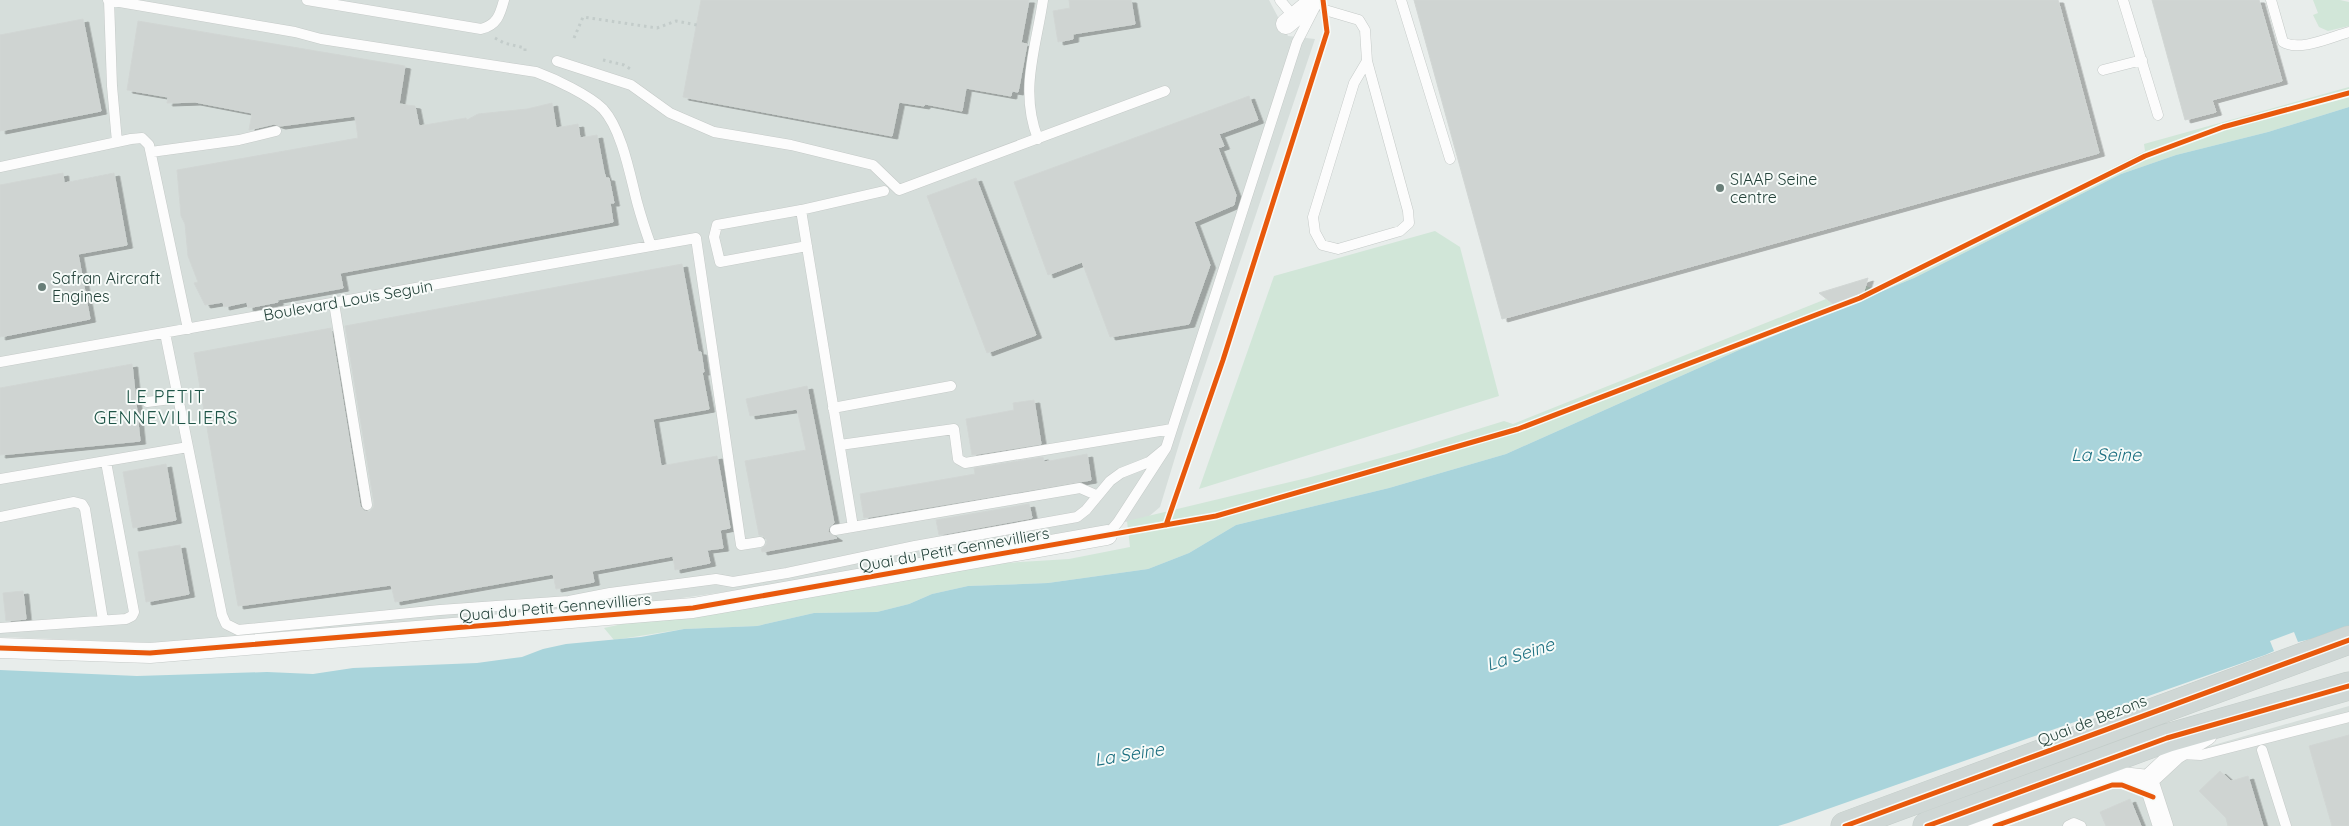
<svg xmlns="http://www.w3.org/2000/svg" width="2349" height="826" font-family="Quicksand,sans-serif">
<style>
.built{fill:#d6dedb}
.green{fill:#d1e6d8}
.water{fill:#a9d4db}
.building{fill:#cfd4d2;stroke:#d1d6d4;filter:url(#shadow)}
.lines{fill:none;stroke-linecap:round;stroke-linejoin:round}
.service-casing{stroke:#c5cac8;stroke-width:11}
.minor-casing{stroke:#c5cac8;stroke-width:21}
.primary-casing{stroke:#c3ccc9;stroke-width:29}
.path{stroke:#c3ccca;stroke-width:3;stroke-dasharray:2.5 4;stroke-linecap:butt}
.service{stroke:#fcfcfc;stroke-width:10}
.minor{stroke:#fcfcfc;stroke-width:20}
.primary{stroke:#cfd7d5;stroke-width:28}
.cycleway-casing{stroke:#f7fbf9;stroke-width:8}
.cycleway{stroke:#e8590c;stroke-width:5}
.poi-dot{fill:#697e78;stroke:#f7fbf9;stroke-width:2}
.labels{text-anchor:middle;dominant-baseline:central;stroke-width:4;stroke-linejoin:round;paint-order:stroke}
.poi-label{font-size:16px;fill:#24423a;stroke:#f7fbf9;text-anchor:start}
.street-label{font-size:16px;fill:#24423a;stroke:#f7fbf9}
.neighbourhood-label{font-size:18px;letter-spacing:1px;fill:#1f5548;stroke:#f7fbf9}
.water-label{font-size:18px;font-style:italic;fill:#1c6f80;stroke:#f7fbf9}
</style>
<defs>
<filter id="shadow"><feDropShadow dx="5.5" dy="3" stdDeviation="0" flood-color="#0004"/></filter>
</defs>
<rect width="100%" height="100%" fill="#e8edeb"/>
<path class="built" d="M0,0H1269L1288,36L1315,39L1184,428L1160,507L1147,518L789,583L625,606L218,644L133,642L0,637Z
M2349,706V826H2009L2169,758Z"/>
<path class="green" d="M2313,0H2340L2349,2V26L2328,31L2319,27L2313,15L2318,13Z
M2349,87V107L2268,132L2176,155L2121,174L1914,278L1739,350L1506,454L1389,488L1236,525L1189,553L1148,569L1048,583L968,586L932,594L909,604L877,612L814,613L757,626L684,629L614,640L604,628L650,618L873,587L990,564L1069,559L1130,547L1127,521L1307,478L1410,450L1504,421L1513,424L1826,299L1833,304L1863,294L1866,286L1875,289L2145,151L2144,144Z
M1435,231L1460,247L1499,396L1199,489L1274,276Z"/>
<path class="water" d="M2349,107V628L2329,635L2298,642L2294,632L2270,641L2274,651L2265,655L1788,823L1778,826H0V670L137,676L267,672L313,674L353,668L477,663L522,657L543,649L566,644L641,637L684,629L757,626L814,613L877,612L909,604L932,594L968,586L1048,583L1148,569L1189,553L1236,525L1389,488L1506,454L1739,350L1914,278L2121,174L2176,155L2268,132Z"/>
<path class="building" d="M701,0H1029L1021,43L1027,44L1018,92L1012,91L1011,96L966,88L962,111L925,104L924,106L899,102L892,136L683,97Z
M1069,0H1131L1135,24L1073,34V39L1058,42L1053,11L1070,8Z
M1414,0H2058L2099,153L1502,319Z
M2152,0H2259L2282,81L2212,100L2216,112L2185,120Z
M83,19L101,111L0,131V35Z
M138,21L405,66L399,104L415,106L419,126L466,118L467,120L478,114L527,109L552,103L556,128L578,124L580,138L597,135L604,172L606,178H609L614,203H610L613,222L340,273L343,288L277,300L278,302L248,308L247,302L224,307L223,302L205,305L194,283L198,282L188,256L185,224L181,216L177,170L358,138L355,116L280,126L274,124L249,130L252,113L195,102L167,103L168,97L127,90Z
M1249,96L1258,120L1219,134L1224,146L1218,148L1236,195L1234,205L1194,222L1210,265L1189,324L1110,337L1082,262L1048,275L1014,182Z
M63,173L64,183L114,173L127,245L78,254L90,319L0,337V185Z
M976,178L1036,335L987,353L927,196Z
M682,264L698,352H701L704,372H702L709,409L653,419L661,466L717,456L730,528L720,530L723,548L707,550L710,563L675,570L673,556L592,571L594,582L556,589L553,574L395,602L391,585L238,606L194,353L331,328L360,506L364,511L369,512L373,508L374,504L345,326Z
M1868,278L1863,294L1833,304L1819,293Z
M132,364L140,441L0,455V388Z
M807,386L834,523L829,527L828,532L837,538L762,552L761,549L766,545L767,540L763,536L759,535L745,461L806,450L797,409L750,416L746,399Z
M1034,400L1041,444L972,455L966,419L1014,410L1013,403Z
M1087,454L1091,480L864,518L860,494L975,474L974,468L1043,457L1044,462Z
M166,464L176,520L133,528L123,472Z
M1029,504L1032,518L939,535L936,520Z
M180,545L189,594L146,602L138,552Z
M23,591L26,619L6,621L3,593Z
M2349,735V826H2332L2309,746Z
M2220,771L2231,781L2248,776L2263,826H2228L2226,818L2199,791Z
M2130,799L2141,826H2106L2100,812Z"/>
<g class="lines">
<g class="service-casing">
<path id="service" d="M108,0L295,32L321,39L536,72C555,79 589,95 603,109C622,130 630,175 637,202C641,217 646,232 651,246
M109,0L112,86L117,142
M307,0L481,29C497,25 500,15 504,0
M1280,0L1294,17
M1401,0L1450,159
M2123,0L2158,115
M2271,0L2283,42C2300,52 2331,37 2349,32
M1325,10L1359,20L1365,30L1367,61L1408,211L1409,223L1400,231L1338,249L1322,245L1315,232L1313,217L1354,83L1367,61
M557,61L631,85L670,113L714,132L791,145L873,165L899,190L1165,91
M2103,70L2142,60
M1038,139C1019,91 1036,48 1043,0
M151,152L239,140L276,131
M0,167L131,139L142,138L149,145L188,329
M801,210L853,527
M807,246L720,262L714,237L717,225L801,210L884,191
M334,303L367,505
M165,333L222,615L226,624L238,630L440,610L569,601L610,593L716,579L733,582L787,573L915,546L1077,517L1086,510L1110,481L1121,473L1149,462L1166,448
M0,362L696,238L741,545L760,542
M147,402L179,398
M833,408L951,386
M840,445L954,429L958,459L965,463L1172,429
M0,479L188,447
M0,517L74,502L82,504L85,509L103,620
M835,530L1080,488L1096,495
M1107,535L1118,522L1166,448L1297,42L1316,5
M0,628L126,619L132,616L134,612L106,462
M2262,750L2286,826
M2182,754L2201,755L2349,717
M2068,826L2074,823L2081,826"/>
</g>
<g class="minor-casing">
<path id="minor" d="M1286,24L1315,0
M0,648L150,653L693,608L1107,535
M2148,780L2176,754L2207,735
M2148,780L2163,826
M1971,826L2103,778L2122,777L2148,780"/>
</g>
<g class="primary-casing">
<path id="primary" d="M1845,826L2349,640
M1927,826L2167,738L2349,686"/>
</g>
<path class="path" d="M495,38L504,43L525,48V52
M574,38L583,17L657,28L676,21L697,25
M603,60L624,65L632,70"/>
<use href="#service" class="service"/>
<use href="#minor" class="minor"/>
<use href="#primary" class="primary"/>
<g class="cycleway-casing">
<path id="cycleway" d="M1166,525L1223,360L1327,32L1323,0
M0,648L150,653L693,608L1216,516L1518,429L1860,298L2145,156L2223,127L2349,93
M1845,826L2349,640
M1927,826L2167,738L2349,686
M1995,826L2112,785H2122L2153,797"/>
</g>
<use href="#cycleway" class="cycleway"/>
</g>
<g class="poi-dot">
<circle cx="1720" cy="188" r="5"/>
<circle cx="42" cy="287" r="5"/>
</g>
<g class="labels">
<g class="poi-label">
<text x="1730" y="179">SIAAP Seine<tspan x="1730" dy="18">centre</tspan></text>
<text x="52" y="278">Safran Aircraft<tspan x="52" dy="18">Engines</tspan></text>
</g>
<g class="street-label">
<text transform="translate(348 300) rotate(-10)">Boulevard Louis Seguin</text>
<text transform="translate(954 549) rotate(-10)">Quai du Petit Gennevilliers</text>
<text transform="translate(555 607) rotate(-5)">Quai du Petit Gennevilliers</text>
<text transform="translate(2092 720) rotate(-21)">Quai de Bezons</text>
</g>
<g class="neighbourhood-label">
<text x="166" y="396">LE PETIT<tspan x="166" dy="21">GENNEVILLIERS</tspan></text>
</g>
<g class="water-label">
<text x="2106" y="454">La Seine</text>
<text transform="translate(1520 654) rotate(-18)">La Seine</text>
<text transform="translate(1129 754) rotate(-9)">La Seine</text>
</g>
</g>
</svg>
